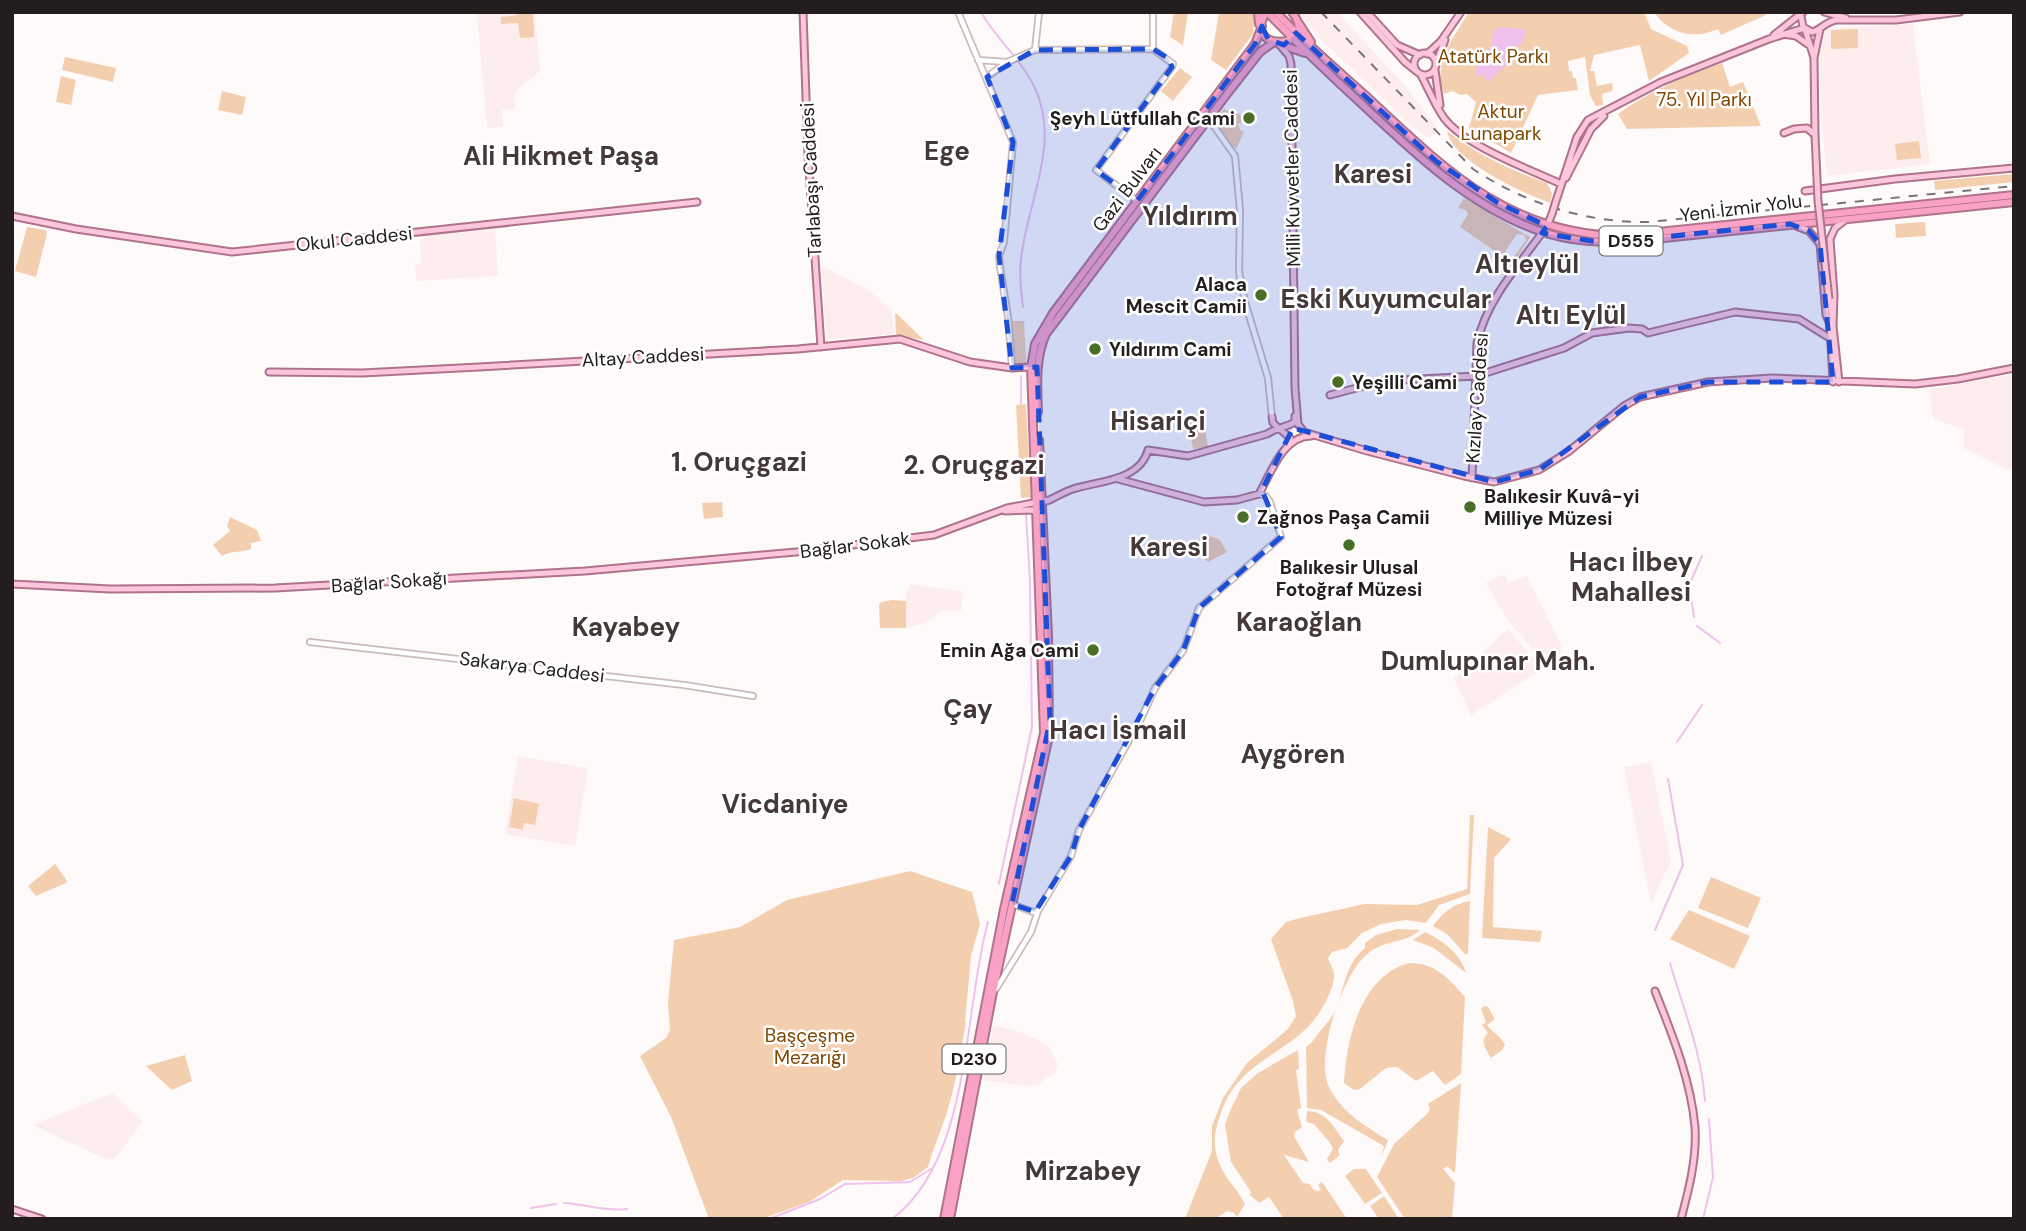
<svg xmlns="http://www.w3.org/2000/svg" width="2026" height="1231" font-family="'DM Sans',sans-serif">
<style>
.built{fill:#fdeded}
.green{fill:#f3cfb0}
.water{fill:#f0c1ea}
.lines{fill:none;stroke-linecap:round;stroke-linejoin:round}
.stream{stroke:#f0c1ea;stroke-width:2}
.minor-casing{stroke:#cbbbbb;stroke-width:8}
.major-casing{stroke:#af738b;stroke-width:9}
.highway-casing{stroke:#af738b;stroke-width:10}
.minor{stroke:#fff;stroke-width:4.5}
.major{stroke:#fcc7dd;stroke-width:5}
.highway{stroke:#faa2c6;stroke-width:6}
.rail{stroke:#7a7575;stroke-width:2;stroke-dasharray:9 9;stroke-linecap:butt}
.major-bridge-casing{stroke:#af738b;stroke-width:9;stroke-linecap:butt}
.major-bridge{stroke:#fcc7dd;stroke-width:5}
.marked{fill:#1d4ed8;fill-opacity:0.2;stroke:#1d4ed8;stroke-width:5;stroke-dasharray:14 9;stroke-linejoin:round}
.poi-dot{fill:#496e28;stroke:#fff;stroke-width:2.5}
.labels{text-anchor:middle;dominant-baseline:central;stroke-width:5;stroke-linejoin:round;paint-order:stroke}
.shield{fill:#fff;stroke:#656161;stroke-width:2}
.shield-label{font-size:18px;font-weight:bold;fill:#231d1d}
.park-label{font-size:19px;fill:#7f4800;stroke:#fff}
.poi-label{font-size:19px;font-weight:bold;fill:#231d1d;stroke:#fff;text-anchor:start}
.street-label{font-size:19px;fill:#231d1d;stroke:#fff}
.district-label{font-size:26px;font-weight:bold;fill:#453838;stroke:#fff}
</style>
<rect width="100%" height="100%" fill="#fefafa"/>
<path class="built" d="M493,12H535L540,71L514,93L515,109L502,110L503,127L487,128L477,14Z
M1297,12H1337L1406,87L1438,129L1430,138L1412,127L1325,43Z
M1913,24L1930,164L1827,176L1821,115L1820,59L1824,29Z
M495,230L498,276L417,281L415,264L421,263L420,241H423V235Z
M822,266L867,289L892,311L894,334L826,340Z
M2014,374V473L1964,448V430L1935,419L1932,413L1930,389Z
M1505,574L1509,583L1527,576L1557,636L1562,648L1561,653L1546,664L1506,618L1486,582Z
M911,584L963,592L961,611L944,610L925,623L906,628V594Z
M1508,629L1542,669L1471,715L1454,678Z
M518,756L588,768L575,846L505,834Z
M1651,762L1671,861L1651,903L1624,767Z
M993,1025L1026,1034L1048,1046L1058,1064L1056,1072L1037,1085L1025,1086L983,1080Z
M112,1093L143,1122L115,1158L108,1160L32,1125Z"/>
<path class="green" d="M518,12H533L534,37L520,38L518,23L501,24V17L517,15Z
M1174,12H1188L1183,45L1170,37Z
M1219,12H1255L1253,34L1226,70L1211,60Z
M1469,12H1644L1651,29L1687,46L1689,53L1649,81L1640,45L1594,55L1590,71H1594L1597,86L1612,83L1613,88L1612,91L1602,94L1603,105L1596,106L1590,95L1585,57L1568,61L1569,71H1572L1573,78H1576L1578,90L1538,95L1511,153L1469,128L1476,102L1467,94L1460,95L1453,91L1444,94C1432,63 1454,37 1469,12Z
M1654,12H1765L1766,15L1721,35L1718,29C1694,40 1669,34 1654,12Z
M1858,29V48L1831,49V30Z
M65,57L116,68L113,82L62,70Z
M1722,63L1730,87L1743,82L1761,126L1627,129L1618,114C1650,90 1685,77 1722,63Z
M1180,68L1192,77L1173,101L1161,91Z
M61,76L76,80L71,105L56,102Z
M222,91L246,97L242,115L218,110Z
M1224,109L1233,113L1240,114L1242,122L1238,124L1240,130L1244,132L1236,149L1225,139L1215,119Z
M1447,131C1478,155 1510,170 1547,183L1552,193L1550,203C1523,193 1452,161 1447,131Z
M1919,141L1921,158L1897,160L1895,144Z
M2014,174V182L1935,190L1934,181Z
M1464,198L1530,237L1513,264L1510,262L1526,240L1524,235L1517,234L1502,256L1460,227L1468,214L1466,210L1458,208Z
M1925,222L1926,236L1896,238L1895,224Z
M27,227L46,230L47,234L36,277L15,271Z
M895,313L898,315L924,340L896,335Z
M1012,321H1024L1026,363L1014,364Z
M1026,404L1031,497L1021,498L1016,405Z
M1203,418L1208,447L1193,449L1188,421Z
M722,502L723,517L704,519L702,503Z
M230,517L257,530L261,541L251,543V549C240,553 232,550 222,556L213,545L230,531L227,526Z
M1203,533L1220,540L1227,552L1208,562L1194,549L1202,540Z
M892,600L906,601V628H880L879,605L881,602Z
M514,798L539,804L535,825L524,823L523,830L509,827Z
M1470,815H1474L1470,894L1439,905L1426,923L1406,920L1381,924L1362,933L1347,948L1332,952L1328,958C1330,963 1333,969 1334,973C1335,982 1330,992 1327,999C1301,1056 1239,1053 1220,1116C1216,1127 1213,1141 1216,1153C1221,1176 1236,1186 1245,1204L1237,1217L1234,1213L1227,1211L1215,1219H1185L1212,1151V1126L1223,1098L1247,1063L1288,1029L1296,1016L1293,1001L1271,939L1286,922L1300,918L1365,904L1417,905L1467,889Z
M1488,827L1511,839L1494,858L1493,927L1542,931L1540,942L1482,938Z
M55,864L67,881L66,883L36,896L28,886Z
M910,871L972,892L980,924L971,956L965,1022L966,1023C960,1053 956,1085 946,1115C940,1133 933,1149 928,1167L913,1178L901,1181L843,1180L809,1202L761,1219H709L671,1117L640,1056L666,1038L670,1030L668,1002L674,940L740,927L787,900Z
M1711,877L1761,898L1748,928L1698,908Z
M1470,901L1468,954H1465L1447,934L1433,926C1443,912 1453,904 1470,901Z
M1689,910L1750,936L1734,969L1670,939Z
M1397,929L1420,930C1404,945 1383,938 1364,957C1341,980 1315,1057 1329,1087C1342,1113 1365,1126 1388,1140L1381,1158L1384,1146L1321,1110L1307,1108L1306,1047C1312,1043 1316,1037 1320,1031C1325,1025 1331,1019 1334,1013C1345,990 1344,965 1365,948V943L1376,935Z
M1425,932C1442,940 1461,954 1466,973L1434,948L1413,940Z
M1409,963C1436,963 1448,978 1465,997L1461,1074L1445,1085L1433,1071L1416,1081L1397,1067L1386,1068L1360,1089L1354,1090L1344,1083C1346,1039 1361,976 1409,963Z
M1484,1006L1488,1007L1495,1019L1487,1025C1493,1033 1501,1036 1505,1045L1502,1050L1491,1058C1486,1049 1479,1041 1488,1033L1482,1025L1486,1022L1481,1009Z
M1298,1050L1299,1069L1296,1070L1301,1108L1297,1110L1302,1127L1295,1132L1294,1136L1309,1162L1284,1155L1303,1183L1309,1184L1314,1190L1319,1191L1321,1190L1318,1185L1322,1182L1345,1216L1352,1219H1284L1269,1197L1259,1203L1250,1195L1251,1192L1231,1162L1225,1125L1230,1111L1241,1088L1258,1073Z
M185,1055L192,1081L172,1090L146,1066Z
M1461,1083L1455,1173L1447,1166L1443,1169L1455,1183L1452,1219H1405L1377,1177L1394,1144L1428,1113L1430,1109L1428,1104Z
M1307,1111C1326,1111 1334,1127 1344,1141L1338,1150L1340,1155L1330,1163L1327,1159L1333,1149L1330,1143L1314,1124L1306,1122Z
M1354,1169H1366L1382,1193L1365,1204L1345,1176Z
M1384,1196L1399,1219H1379L1370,1206Z"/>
<path class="water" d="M1499,27L1523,29L1526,32L1522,43L1509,52L1505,66L1488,82L1484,76L1475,75L1479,55H1485L1491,46L1493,32Z"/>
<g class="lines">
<path class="stream" d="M981,12C996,39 1021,59 1034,86C1062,143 1027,202 1021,259C1019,274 1021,291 1023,307
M1021,376V403
M1694,617L1689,585L1702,556
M1697,626L1720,643
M1677,742L1702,705
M999,884L1032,727L1030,581L1026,514
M1655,930L1683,865L1668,779
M1670,963C1684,1012 1701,1049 1705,1101
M564,1203C585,1204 606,1212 627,1209
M531,1208L556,1204
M423,1219V1218
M769,1219L820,1199L845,1184L910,1182L931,1169
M892,1219C972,1159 963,1011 988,922
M1703,1219L1713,1177L1709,1119"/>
<g class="minor-casing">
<path id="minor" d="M958,12L1013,142L1004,242L999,256L1000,267L1008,317L1012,368
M1153,12V49
M1035,50L1039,12
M978,60L1006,62
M987,77L1007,62L1035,50L1153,49L1173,64L1172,67L1096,170L1137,201
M1212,115L1213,125L1235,156L1240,210L1239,272L1245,302L1268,378L1272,417
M310,642L684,685L753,696
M1012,904L1033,912L1038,911L1071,856L1079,830L1141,719L1155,688L1183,651L1199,608L1281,537L1270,502L1266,496L1259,494
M996,989L1031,932L1038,911"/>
</g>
<g class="major-casing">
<path id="major" d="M803,12L808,154L821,347
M1360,12L1405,62L1416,71
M1367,12L1397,45L1420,55
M1824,12L1846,18
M1801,16L1803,27L1812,32C1821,30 1825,22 1836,20H1896L1960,12
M1805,29L1814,58L1820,29
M1783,34L1796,36L1809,45
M1774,35L1803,12
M1278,43L1289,56L1291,64L1295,389
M1414 64a11 11 0 1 1 22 0a11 11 0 1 1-22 0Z
M1427,54L1441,41L1461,12
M1814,58L1815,135
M1436,63L1445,40
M1435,70L1440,105
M1421,75C1428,88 1435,105 1444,118C1465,146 1529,169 1561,184
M1784,133L1794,129L1807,128L1815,135
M1566,178L1591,129L1604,116
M1805,191L1895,179L2014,168
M1555,204L1577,137L1588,120L1661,82L1769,39L1804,28
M12,216L76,229L232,252L697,202
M1796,226L1809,231L1820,244L1826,315L1829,322
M1829,299L1832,316
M1830,325L1833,382
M1833,326L1839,382
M1833,327L1834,294L1830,239L1835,228L1844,221
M269,372L362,373L479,367L798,349L900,339L970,362L1012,368L1031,367
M1295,388L1298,424L1304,432L1367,451L1464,476L1494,482L1539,470L1568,452L1624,406L1640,397L1708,382L1772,378L1915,384L1958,379L2014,368
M1330,395L1383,381L1476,376L1564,348L1592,333L1629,328L1642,329L1648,333L1735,312L1799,319L1831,339
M1272,417L1273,423L1290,438L1288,444
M1472,478L1477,343C1487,298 1521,263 1547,226L1552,214
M1118,479L1204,502L1237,500L1259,494C1271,473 1283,436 1311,436
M1047,501C1056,497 1064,492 1073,489C1098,481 1140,481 1148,450L1188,456L1267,434C1277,427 1285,428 1295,422V416
M1005,511L1032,510L1036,512
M12,584L110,589L275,588L585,571L796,552L934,535L1007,508L1049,500
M1655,991C1672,1034 1691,1080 1695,1127C1697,1158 1689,1189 1681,1219
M12,1209L42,1219"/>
</g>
<g class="highway-casing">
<path id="highway" d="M1258,12L1259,24
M1267,12C1298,44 1330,75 1363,105C1415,154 1471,207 1540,231C1571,242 1602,243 1635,241L2014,202
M1267,12C1238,52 1322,51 1292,12
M1276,12C1304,42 1336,69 1366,96C1443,168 1508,234 1620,236L2014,195
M1298,22L1311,42
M1279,44L1305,53
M1038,412C1037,386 1035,358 1046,334L1227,94L1260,52L1274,42
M944,1219L1004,909L1044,733L1031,367L1035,344L1053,313L1255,44L1262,26
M950,1219L993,992L1049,736L1048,636L1039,440"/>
</g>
<use href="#minor" class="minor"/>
<use href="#major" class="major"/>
<use href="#highway" class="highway"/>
<path class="rail" d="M1321,12L1473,169C1524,203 1586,223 1648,222L2014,186"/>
<g class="major-bridge-casing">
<path id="major-bridge" d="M1815,135L1818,201L1829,299
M1552,214L1555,204"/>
</g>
<use href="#major-bridge" class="major-bridge"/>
</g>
<path class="marked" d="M1262,26L1268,39L1284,45L1296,33L1436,161L1498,203L1547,226L1542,233L1604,243L1790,224L1809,231L1820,244L1833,382H1708L1640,397L1539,470L1494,482L1293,428L1262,490L1281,537L1199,608L1183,651L1155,688L1079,830L1071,856L1035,912L1012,904L1050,720L1037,367L1012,368L999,256L1013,142L987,77L1035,50L1153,49L1169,59L1172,67L1096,170L1137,201L1255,44Z"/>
<g class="poi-dot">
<circle cx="1249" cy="118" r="7"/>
<circle cx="1261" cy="295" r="7"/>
<circle cx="1095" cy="349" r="7"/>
<circle cx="1338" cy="382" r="7"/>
<circle cx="1470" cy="507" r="7"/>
<circle cx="1243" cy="517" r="7"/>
<circle cx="1349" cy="545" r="7"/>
<circle cx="1093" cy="650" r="7"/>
</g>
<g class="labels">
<g class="shield">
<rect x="1599.5" y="226.5" width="63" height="29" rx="5"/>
<rect x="942.5" y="1044.5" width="63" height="29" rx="5"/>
</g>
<g class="shield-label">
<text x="1631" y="241">D555</text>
<text x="974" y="1059">D230</text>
</g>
<g class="park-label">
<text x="1493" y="56">Atatürk Parkı</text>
<text x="1704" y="99">75. Yıl Parkı</text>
<text x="1501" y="111">Aktur<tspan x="1501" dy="22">Lunapark</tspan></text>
<text x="810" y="1035">Başçeşme<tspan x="810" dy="22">Mezarığı</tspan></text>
</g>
<g class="poi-label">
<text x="1235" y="118" text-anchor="end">Şeyh Lütfullah Cami</text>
<text x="1247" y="284" text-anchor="end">Alaca<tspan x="1247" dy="22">Mescit Camii</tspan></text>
<text x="1109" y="349">Yıldırım Cami</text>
<text x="1352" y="382">Yeşilli Cami</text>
<text x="1484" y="496">Balıkesir Kuvâ-yi<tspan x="1484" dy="22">Milliye Müzesi</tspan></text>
<text x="1257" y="517">Zağnos Paşa Camii</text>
<text x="1349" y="567" text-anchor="middle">Balıkesir Ulusal<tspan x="1349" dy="22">Fotoğraf Müzesi</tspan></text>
<text x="1079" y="650" text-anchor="end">Emin Ağa Cami</text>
</g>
<g class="street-label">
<text transform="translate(1292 168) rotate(-91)">Milli Kuvvetler Caddesi</text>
<text transform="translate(811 180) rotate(-93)">Tarlabaşı Caddesi</text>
<text transform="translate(1127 189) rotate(-53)">Gazi Bulvarı</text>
<text transform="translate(1741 208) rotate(-7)">Yeni İzmir Yolu</text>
<text transform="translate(354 239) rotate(-6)">Okul Caddesi</text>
<text transform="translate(643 357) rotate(-3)">Altay Caddesi</text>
<text transform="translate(1477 398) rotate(-86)">Kızılay Caddesi</text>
<text transform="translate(855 545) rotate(-7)">Bağlar Sokak</text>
<text transform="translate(389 582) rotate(-4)">Bağlar Sokağı</text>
<text transform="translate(532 667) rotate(7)">Sakarya Caddesi</text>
</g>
<g class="district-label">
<text x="947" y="151">Ege</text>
<text x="561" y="156">Ali Hikmet Paşa</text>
<text x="1373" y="174">Karesi</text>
<text x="1190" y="216">Yıldırım</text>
<text x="1527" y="264">Altıeylül</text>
<text x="1386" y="299">Eski Kuyumcular</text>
<text x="1571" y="315">Altı Eylül</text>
<text x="1158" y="421">Hisariçi</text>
<text x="739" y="462">1. Oruçgazi</text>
<text x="974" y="465">2. Oruçgazi</text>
<text x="1169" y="547">Karesi</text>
<text x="1631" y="562">Hacı İlbey<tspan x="1631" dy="30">Mahallesi</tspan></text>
<text x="1299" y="622">Karaoğlan</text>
<text x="626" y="627">Kayabey</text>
<text x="1488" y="661">Dumlupınar Mah.</text>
<text x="968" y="709">Çay</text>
<text x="1118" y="730">Hacı İsmail</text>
<text x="1293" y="754">Aygören</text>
<text x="785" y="804">Vicdaniye</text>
<text x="1083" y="1171">Mirzabey</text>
</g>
</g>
<rect width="2026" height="1231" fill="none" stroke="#231d1d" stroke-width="28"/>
</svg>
